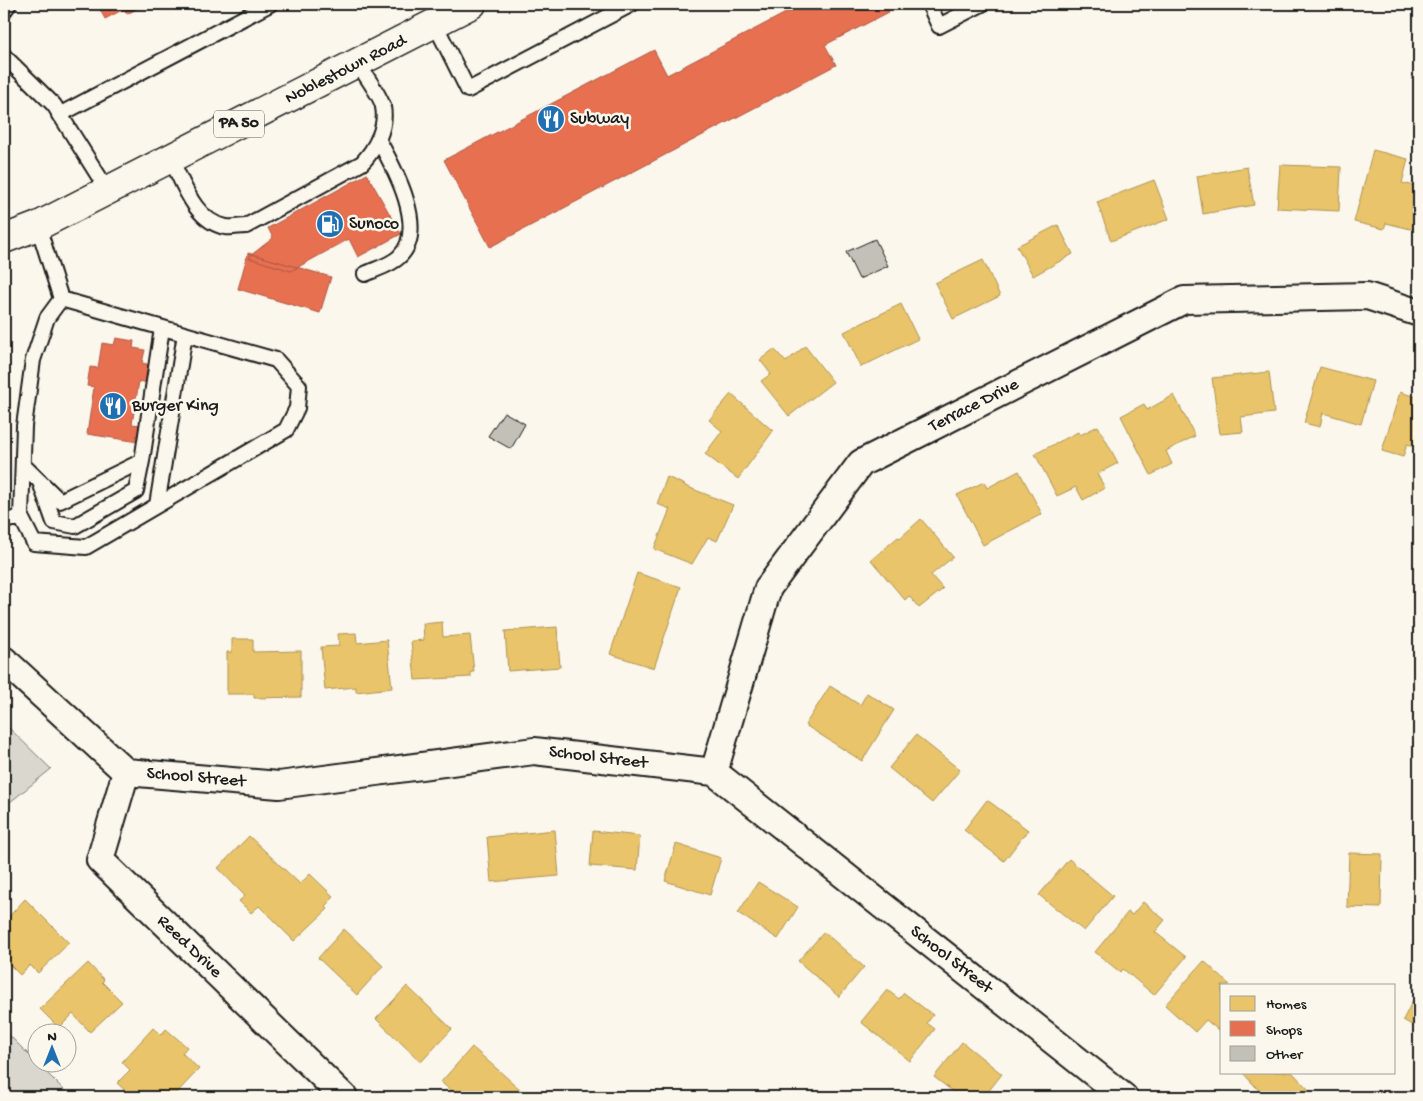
<svg xmlns="http://www.w3.org/2000/svg" width="1423" height="1101" font-family="'Gochi Hand',sans-serif">
<style>
.green{fill:#dad7ce;stroke:#7b7a75}
.homes{fill:#e9c46a;stroke:#ac9253}
.shops{fill:#e76f51;stroke:#aa5641}
.building{fill:#c3c0b8;stroke:#1c1c1c}
.lines{fill:none;stroke-linecap:round;stroke-linejoin:round}
.lane-casing{stroke:#1c1c1c;stroke-width:18}
.street-casing{stroke:#1c1c1c;stroke-width:30}
.primary-casing{stroke:#1c1c1c;stroke-width:31}
.lane{stroke:#fbf7ec;stroke-width:14}
.street{stroke:#fbf7ec;stroke-width:26}
.primary{stroke:#fbf7ec;stroke-width:28}
.labels{text-anchor:middle;dominant-baseline:central;stroke-width:5;stroke-linejoin:round;paint-order:stroke}
.shield{fill:#fbf7ec;stroke:#5f5e5a;stroke-width:1}
.shield-label{font-size:16px;font-weight:bold;fill:#1c1c1c}
.street-label{font-size:18px;fill:#1c1c1c;stroke:#fbf7ec}
.poi-label{font-size:18px;fill:#1c1c1c;stroke:#fbf7ec;text-anchor:start}
</style>
<rect width="100%" height="100%" fill="#fbf7ec"/>
<filter id="ink" filterUnits="userSpaceOnUse"><feTurbulence type="fractalNoise" baseFrequency=".02" numOctaves="2"/><feDisplacementMap in="SourceGraphic" scale="10" xChannelSelector="R" yChannelSelector="G"/><feConvolveMatrix kernelMatrix="1 2 1 2 8 2 1 2 1" color-interpolation-filters="sRGB"/></filter>
<g filter="url(#ink)">
<path class="green" d="M4,723L51,769L4,807Z
M4,1030L71,1097H4Z"/>
<path class="homes" d="M1373,150L1408,159L1402,183L1419,187V231L1386,223L1384,229L1354,222Z
M1280,165L1341,167L1339,211L1277,208Z
M1247,167L1254,205L1203,214L1197,176Z
M1154,180L1169,219L1111,241L1097,202Z
M1058,225L1073,254L1033,276L1017,246Z
M983,260L1000,296L953,319L935,283Z
M901,304L918,339L861,367L844,332Z
M805,346L833,382L789,416L761,381L771,374L760,360L774,349L786,362Z
M1320,367L1373,381L1361,424L1323,413L1320,427L1304,423Z
M1269,372L1274,413L1241,417L1243,432L1220,434L1212,378Z
M1400,392L1419,398V448L1407,444L1403,457L1382,451Z
M731,394L773,431L738,479L705,454L722,431L709,420Z
M1174,395L1195,436L1166,451L1172,464L1151,475L1121,416L1144,404L1147,410Z
M1098,426L1118,463L1097,474L1105,488L1083,500L1076,487L1057,496L1035,454L1078,432L1080,435Z
M1019,471L1042,514L983,545L957,495L984,482L987,488Z
M667,477L685,485V486L733,505L717,541L708,537L692,564L654,549L670,509L657,504Z
M921,519L953,557L931,575L943,589L919,608L909,596L905,600L871,560L898,537L900,538Z
M637,573L681,587L654,668L610,654Z
M442,622L443,637L470,635L474,672H471V677L415,680L411,641L424,640L423,624Z
M557,627L560,667L508,671L505,631Z
M356,633L357,643L387,640L392,688L356,692V687L325,690L321,647L339,646L338,634Z
M232,639H253V652L301,651V697L254,698V694H227V652H232Z
M830,686L860,705L867,693L894,710L862,761L805,725Z
M916,735L960,770L932,803L889,768Z
M987,800L1028,830L1004,861L964,830Z
M555,830L559,876L491,882L487,837Z
M593,831L640,836L637,870L590,866Z
M249,836L300,884L310,874L334,897L325,906L328,909L294,941L259,906L251,913L239,901L245,896L218,868Z
M676,844L721,858L710,895L665,881Z
M1349,853L1382,854L1381,908L1347,907Z
M1069,859L1113,896L1084,931L1039,895Z
M758,882L798,907L778,939L738,913Z
M25,899L69,943L38,973L30,965L20,975L4,959V922Z
M1143,902L1165,920L1155,932L1186,957L1154,995L1123,969L1120,972L1095,952L1128,912L1132,915Z
M344,929L383,966L357,995L318,958Z
M824,932L864,967L839,997L798,961Z
M1204,961L1230,985H1222V1033L1206,1020L1195,1032L1165,1005Z
M88,963L104,980L102,982L122,1002L90,1032L73,1014L59,1028L40,1009Z
M407,986L452,1029L421,1062L376,1019Z
M1419,988V1029L1403,1020Z
M887,990L899,999L904,993L933,1015L927,1023L935,1029L910,1061L861,1022Z
M153,1028L161,1035L166,1029L187,1047L182,1053L199,1069L173,1097H159L153,1092L149,1097H132L117,1083L130,1070L122,1062Z
M962,1042L1002,1074L984,1097H960L934,1077Z
M472,1047L522,1091L517,1097H458L441,1082Z
M1242,1072H1292L1310,1091L1303,1097H1265Z"/>
<path class="shops" d="M97,4H146L127,14L124,9L105,19Z
M803,4H885L889,12L825,45L836,65L490,247L444,160L654,50L667,75Z
M367,174L401,234L358,257L349,239L291,271L249,258L250,256L273,238L268,228Z
M248,253L331,277L320,313L238,289Z
M116,338L134,341L133,348L145,350L142,363L151,365L148,383L139,381L132,424L141,425L139,442L87,434L94,387L87,386L90,367L98,368L102,343L114,345Z"/>
<path class="building" d="M875,239L888,266L859,279L846,252Z
M504,412L525,424L511,449L488,436Z"/>
<g class="lines">
<g class="lane-casing">
<path id="lane" d="M929,4L939,26L982,4
M4,11L9,4
M435,24L468,90L632,4
M4,56L54,105L108,191
M59,115L270,4
M171,159C183,183 195,222 226,227C232,228 239,226 246,226L362,163C375,149 387,128 383,107C382,98 364,73 358,64
M38,226L61,299
M365,274C376,269 391,265 399,257C429,229 393,166 378,139
M61,299L276,360L299,386L297,408L286,430L86,547L34,543L21,517L24,426L33,360L47,318Z
M23,465L60,501L142,461L162,328
M41,485L54,522L75,526L136,491L142,461
M157,505L185,334
M4,521L21,517"/>
</g>
<g class="street-casing">
<path id="street" d="M4,660L126,772L279,785L534,751L714,772L1124,1097
M126,772L100,860L344,1097
M714,772L768,588L861,463L1184,300L1367,296L1419,313"/>
</g>
<g class="primary-casing">
<path id="primary" d="M4,239L38,226L472,4"/>
</g>
<use href="#lane" class="lane"/>
<use href="#street" class="street"/>
<use href="#primary" class="primary"/>
</g>
</g>
<defs>
<g id="restaurant-disc" transform="scale(1.4375)"><circle r="9.5" fill="#1f6fb2" stroke="#fbf7ec"/><path d="M-5-6h1v4h1v-4h1v4h1v-4h1v5L-1.5 .5V6h-2V.5L-5-1ZM5-6V6H3V1.5H1.5Q1.5-4 5-6Z" fill="#fff"/></g>
<g id="fuel-disc" transform="scale(1.4375)"><circle r="9.5" fill="#1f6fb2" stroke="#fbf7ec"/><path d="M-5.5-6h7V0h2V4h1.3V-2.5L3-4.5l.8-.8L6-3V5H2.5V1h-1V6h-7ZM-4.2-4.7v3.2H.2V-4.7Z" fill="#fff"/></g>
</defs>
<g fill-rule="evenodd">
<use href="#restaurant-disc" x="551" y="119"/>
<use href="#fuel-disc" x="330" y="224"/>
<use href="#restaurant-disc" x="113" y="406"/>
</g>
<g class="labels">
<rect class="shield" x="214" y="110.5" width="50" height="27" rx="4"/>
<g class="shield-label">
<text x="239" y="124">PA 50</text>
</g>
<g class="street-label">
<text transform="translate(346 70) rotate(-27)">Noblestown Road</text>
<text transform="translate(974 406) rotate(-27)">Terrace Drive</text>
<text transform="translate(598 758) rotate(7)">School Street</text>
<text transform="translate(196 778) rotate(5)">School Street</text>
<text transform="translate(189 947) rotate(44)">Reed Drive</text>
<text transform="translate(951 960) rotate(38)">School Street</text>
</g>
<g class="poi-label">
<text x="570" y="119">Subway</text>
<text x="349" y="224">Sunoco</text>
<text x="132" y="406">Burger King</text>
</g>
</g>
<rect width="1423" height="1101" fill="none" stroke="#fbf7ec" stroke-width="20"/>
<rect x="10" y="10" width="1403" height="1081" fill="none" stroke="#1c1c1c" stroke-width="2" filter="url(#ink)"/>
<rect x="1220" y="984" width="175" height="90" fill="#fbf7ec" stroke="#a29f99"/>
<rect x="1230" y="996" width="25" height="15" fill="#e9c46a" stroke="#a29f99"/>
<text x="1266" y="1008" font-size="15" fill="#1c1c1c">Homes</text>
<rect x="1230" y="1021" width="25" height="15" fill="#e76f51" stroke="#a29f99"/>
<text x="1266" y="1034" font-size="15" fill="#1c1c1c">Shops</text>
<rect x="1230" y="1046" width="25" height="15" fill="#c3c0b8" stroke="#a29f99"/>
<text x="1266" y="1058" font-size="15" fill="#1c1c1c">Other</text>
<g transform="translate(52 1048)"><circle r="24" fill="#fbf7ec" stroke="#a29f99"/>
<path d="M0-4L9 19L0 12L-9 19Z" fill="#1f6fb2"/>
<text y="-8" font-size="14" font-weight="bold" text-anchor="middle" fill="#1c1c1c">N</text>
</g>
</svg>
